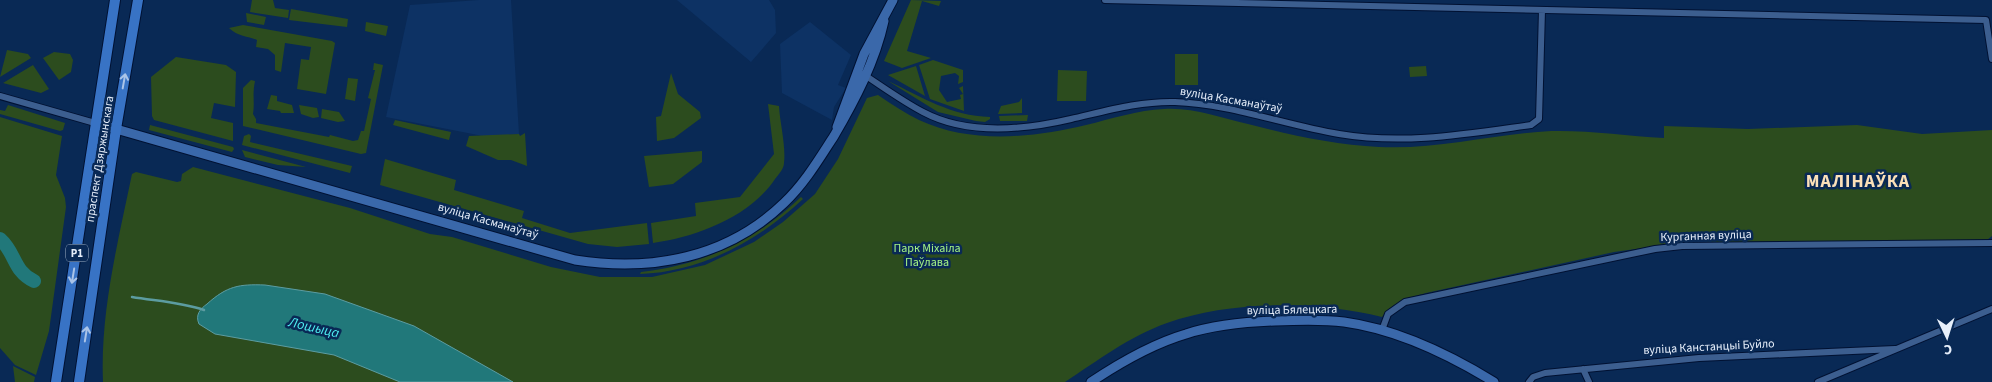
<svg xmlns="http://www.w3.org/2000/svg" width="1992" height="382" font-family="'Source Sans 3',sans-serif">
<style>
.built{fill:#0d3264}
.green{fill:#2c4c1e}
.water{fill:#21787a;stroke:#5c9ca1}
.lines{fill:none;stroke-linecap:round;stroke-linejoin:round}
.stream{stroke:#5c9ca1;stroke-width:2.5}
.river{stroke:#21787a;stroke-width:14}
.street-casing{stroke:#001132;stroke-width:8}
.secondary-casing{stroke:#001132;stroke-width:11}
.primary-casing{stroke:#001132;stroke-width:12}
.street{stroke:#3c5e8f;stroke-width:6}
.secondary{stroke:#3a68aa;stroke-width:9}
.primary{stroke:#3873c5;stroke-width:10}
.oneway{stroke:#aac4e8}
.labels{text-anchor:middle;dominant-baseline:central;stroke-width:5;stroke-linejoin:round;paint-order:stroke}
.shield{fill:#092955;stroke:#a4b4c9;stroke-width:1}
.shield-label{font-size:11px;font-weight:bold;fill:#e7effb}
.street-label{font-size:12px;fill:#e7effb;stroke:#092955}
.park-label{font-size:12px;fill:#a4f285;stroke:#092955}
.water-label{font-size:14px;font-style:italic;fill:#4eeef2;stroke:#092955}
.district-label{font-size:18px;font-weight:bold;letter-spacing:1px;fill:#fbe0b8;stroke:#092955}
</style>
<rect width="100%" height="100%" fill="#092955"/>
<path class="built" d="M479,0H511L519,134L488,137L386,117L410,5Z
M677,0H769L775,10L776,33L751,62Z
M810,22L851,55L838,85L846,88L834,107L832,120L782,93L780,44Z"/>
<path class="green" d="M252,0H273L275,8L289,10L288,18L250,12Z
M911,0L941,1L939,6L922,1L907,51L931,58L902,68L884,61Z
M291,9L348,19L347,27L289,20Z
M246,13L266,17L264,25L247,22Z
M366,22L388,26L386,36L365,31Z
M243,25L332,41L335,43L326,94L297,89L301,59L309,60L311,47L285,43L281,72L275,70V55L268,49L256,47L257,40C249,36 238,37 229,28Z
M7,50L28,54L31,58L0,77Z
M54,52L70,54L73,60L71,72L59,80L43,58Z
M1175,54H1198V85H1175Z
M176,57L226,65L236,72L235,107L214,103L211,118L233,123V141L154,120L152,116L151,77Z
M933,60L963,70V82L958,84L959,76L955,73L941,76L939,90L947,102L961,99L960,95L963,94L959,88L963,86L964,111L930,99L919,65Z
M374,63L383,65L366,153L361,154L243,126V88L251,80L255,81C252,95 255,102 253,114L256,119V123L329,137L330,135L353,141L358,140L361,131H364L371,99L368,98L375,70H373Z
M33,65L49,89L41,93L3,83Z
M916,66L925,96L888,75Z
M1426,66L1427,76L1410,77L1409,67Z
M1058,70L1087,71L1086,101H1057Z
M671,73L678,94L700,112L701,118L674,138L657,141L656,117L661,116Z
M348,78L358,79L355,101L345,99Z
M888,81C922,97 951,116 990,117V119L985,122L976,121L938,112Z
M271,95L277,96V101L292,105L294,113H281L280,111L267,109Z
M878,95C891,104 905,113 919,120C970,144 1032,138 1086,125C1111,119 1138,110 1164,109C1192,107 1221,118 1248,124C1290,135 1335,145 1379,147C1437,150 1493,134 1551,131C1588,130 1627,136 1664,138V126L1748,129L1857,125L1922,134L1992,130V236L1987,240L1686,242L1614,252L1426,293C1408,298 1394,301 1382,317C1317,301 1231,300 1167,323C1130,336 1097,361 1065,382H103C100,312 118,242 132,174L136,172L177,182L181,181L182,174L193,167L350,208L430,234L452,237L551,267L600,277H652L705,265L754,242L783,222L815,194L838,159L867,98Z
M1022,98V113L998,114L1001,106L1019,102Z
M768,104L779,106C780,124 786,145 784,163C784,169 778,175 775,179C750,217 696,237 653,243L651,223L696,216L695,203L740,197L774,154Z
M8,105L65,123L63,130L60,131L0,114V110L5,111Z
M299,105L317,108L319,117L313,118L301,114Z
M322,109L339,112L345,121L338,122L321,118Z
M1028,115L1027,121H1000L999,116Z
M0,117L62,136L56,175L65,198L66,207L49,331L36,375L15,365L0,348Z
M395,120L451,132L449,140L393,125Z
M150,125L233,147L234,149L232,152L149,130Z
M525,133L527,166L511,160H498L466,146L469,136L519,134L520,136Z
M249,134L251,136L250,142L352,166L350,173L242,145L244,136Z
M242,150L306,167L278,165L245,157Z
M702,151V162L673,184L649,187L644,156Z
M385,159L456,180L454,190L524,211L522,218L570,233L647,223L649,244L617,247L588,244L380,185Z
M801,197L803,199C759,240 702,272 640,274L641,272C703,265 756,240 801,197Z
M13,366L35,377L34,382H15Z"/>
<path class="water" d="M265,285L325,294L414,326L513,382H400L334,355L215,334L199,324C195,315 200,309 207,304C227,286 239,284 265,285Z"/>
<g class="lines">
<path class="stream" d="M132,297C156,301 180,302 204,310"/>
<path class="river" d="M0,239C16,253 13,271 34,281"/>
<g class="street-casing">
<path id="street" d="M1105,0L1986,20L1992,59
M863,74C883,87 902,101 923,112C968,136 1024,130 1071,119C1106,111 1140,101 1175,102C1230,104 1285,125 1339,134C1404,145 1466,134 1531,125L1539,119L1542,10
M0,96L95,123
M1382,330L1388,314L1405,302L1655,249L1682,246L1992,243
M1583,369L1589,382
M1529,382L1533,377L1545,373L1699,358L1895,349
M1818,382L1992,309"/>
</g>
<g class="secondary-casing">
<path id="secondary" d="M95,123L575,260C652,272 727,258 784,203C805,183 819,159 834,136C855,100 875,62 884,21
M837,127L864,54L893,0
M1091,382C1121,362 1152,344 1186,334C1214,325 1245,322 1275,321C1298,320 1321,319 1344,322C1396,329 1450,355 1494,382"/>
</g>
<g class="primary-casing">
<path id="primary" d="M56,382L115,0
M79,382L116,129L138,0"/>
</g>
<use href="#street" class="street"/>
<use href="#secondary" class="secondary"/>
<use href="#primary" class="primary"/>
</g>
<defs><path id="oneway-shaft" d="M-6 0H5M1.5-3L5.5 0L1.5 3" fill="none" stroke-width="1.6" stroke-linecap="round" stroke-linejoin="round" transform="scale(1.25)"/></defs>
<g class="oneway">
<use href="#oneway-shaft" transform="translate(124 81) rotate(-80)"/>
<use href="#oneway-shaft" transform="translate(73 276) rotate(99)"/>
<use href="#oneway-shaft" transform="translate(86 334) rotate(-81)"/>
</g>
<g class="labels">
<rect class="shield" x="66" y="244.5" width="22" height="17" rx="4"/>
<g class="shield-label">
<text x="77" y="253">Р1</text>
</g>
<g class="street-label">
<text transform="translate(1231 100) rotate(10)">вуліца Касманаўтаў</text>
<text transform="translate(100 159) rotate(-81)">праспект Дзяржынскага</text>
<text transform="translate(488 221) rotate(16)">вуліца Касманаўтаў</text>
<text transform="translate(1706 236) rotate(-2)">Курганная вуліца</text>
<text transform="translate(1292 310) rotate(-1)">вуліца Бялецкага</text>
<text transform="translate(1709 347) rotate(-3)">вуліца Канстанцыі Буйло</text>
</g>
<g class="park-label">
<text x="927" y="248">Парк Міхаіла<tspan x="927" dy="14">Паўлава</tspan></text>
</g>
<g class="water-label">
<text transform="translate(314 328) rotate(13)">Лошыца</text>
</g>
<g class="district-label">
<text x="1858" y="181">МАЛІНАЎКА</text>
</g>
</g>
<g transform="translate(1947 337) rotate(176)" stroke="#092955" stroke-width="4" paint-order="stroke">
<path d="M0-4L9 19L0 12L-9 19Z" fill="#e7effb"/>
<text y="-8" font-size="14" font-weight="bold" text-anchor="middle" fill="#e7effb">С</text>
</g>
</svg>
